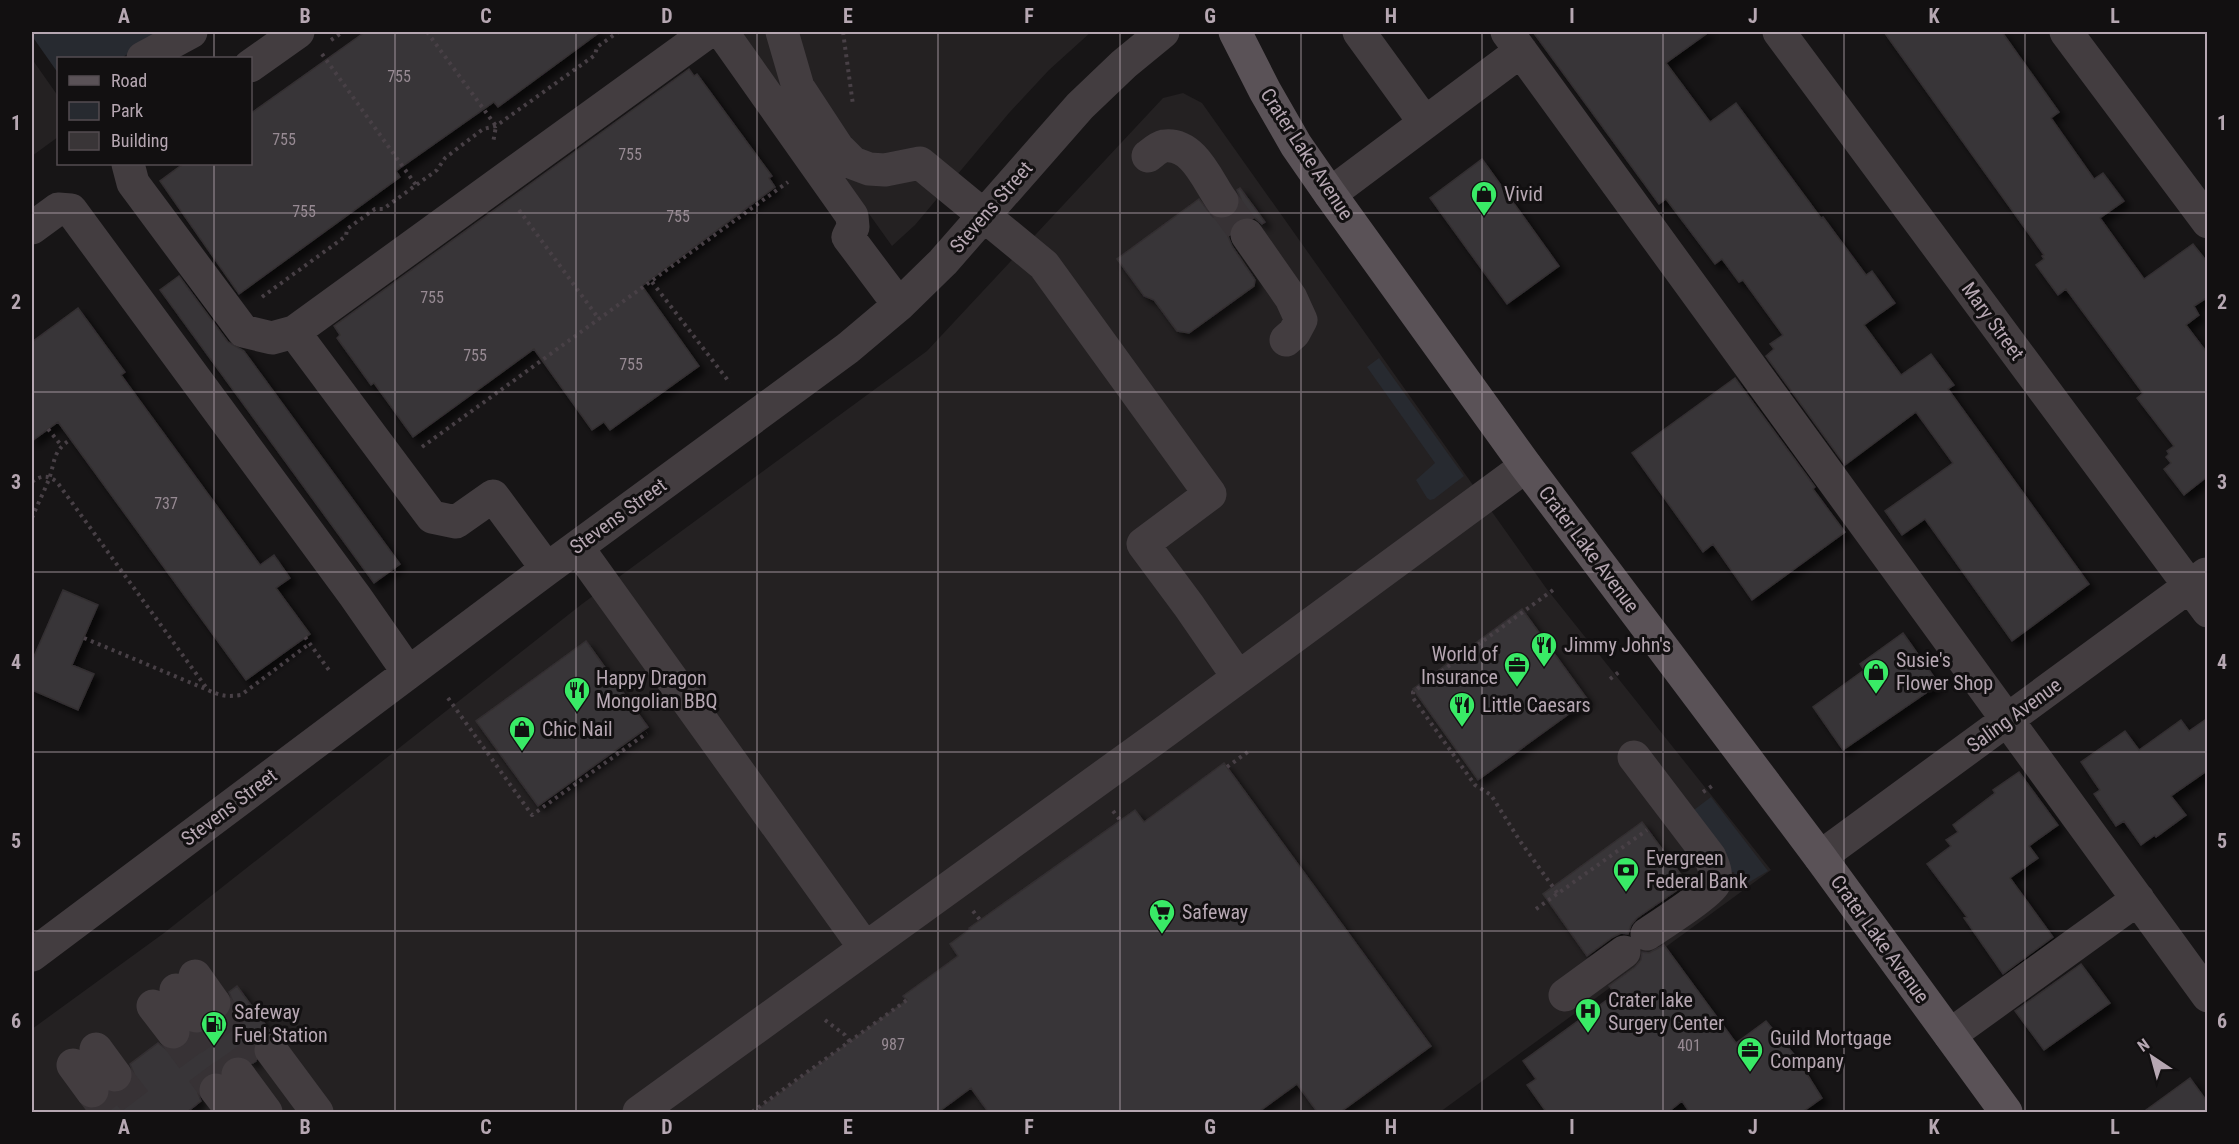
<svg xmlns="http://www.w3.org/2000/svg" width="2239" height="1144" font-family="'Roboto Condensed',sans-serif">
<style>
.built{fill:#242122}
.green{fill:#272a30}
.building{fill:#393537;stroke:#332f31;stroke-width:1.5;filter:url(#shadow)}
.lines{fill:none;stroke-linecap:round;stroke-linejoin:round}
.minor-tunnel{stroke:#373235;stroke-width:33;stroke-dasharray:33 16;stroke-linecap:butt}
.path{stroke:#484046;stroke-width:4;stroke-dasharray:3 4.5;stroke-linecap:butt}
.minor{stroke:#433d40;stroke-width:33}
.major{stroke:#5a5257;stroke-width:33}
.grid{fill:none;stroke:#b6a7b2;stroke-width:1.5;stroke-opacity:0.55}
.labels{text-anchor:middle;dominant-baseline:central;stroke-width:6;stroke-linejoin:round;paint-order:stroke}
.number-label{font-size:16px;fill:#978a93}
.street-label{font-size:20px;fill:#b6a7b2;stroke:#121011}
.poi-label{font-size:20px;fill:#b6a7b2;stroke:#121011;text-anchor:start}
.neatline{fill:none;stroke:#b6a7b2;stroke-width:2}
.grid-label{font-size:20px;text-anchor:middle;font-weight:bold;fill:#b6a7b2}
</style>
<defs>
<filter id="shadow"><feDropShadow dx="5.5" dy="5.5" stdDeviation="3" flood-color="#0009"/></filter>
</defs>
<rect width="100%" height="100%" fill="#171516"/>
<path class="built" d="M739,32H1091L1049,70L1009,113L915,225L892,246Z
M32,59L58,96V137L32,156Z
M1183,93L1202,103L1546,588L1771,870L1440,1112H32V1029L164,933L582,604L927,351L1163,98Z"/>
<path class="green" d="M32,32H159L122,58H58V73L32,36Z
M1379,358L1464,476L1434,499L1430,500L1427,498L1416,480L1435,463L1367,367Z
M1711,797L1768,871L1746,884L1734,887L1729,885L1731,879L1735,878L1734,872H1731L1690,813Z"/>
<path class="building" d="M365,32H600L498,107L494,102L396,171L400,177L239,294L160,181L183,164H250V114Z
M1533,32H1709L1666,63L1710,122L1736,103L1821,218L1823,217L1866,275L1872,271L1895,303L1864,325L1901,375L1931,354L1954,385L1948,389L2089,584L2012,641L1925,519L1902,535L1885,511L1953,463L1916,412L1845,465L1766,356L1774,349L1770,344L1783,335L1743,280L1739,282L1722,259L1715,264L1666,199L1659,204Z
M1884,32H2002L2059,112L2051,118L2094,179L2103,173L2124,201L2100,218L2144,279L2193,244L2208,263V297L2194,306L2199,315L2186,325L2208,354V476L2184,495L2164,469L2171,463L2166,457L2169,454L2167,451L2174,446L2137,398L2143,393L2066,289L2058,295L2036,265L2044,259L2042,256L2044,255Z
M689,69L694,76L697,74L738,130L772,176L769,178L775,187L642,286L699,366L610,430L604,422L592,430L534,349L413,437L374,383L371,385L337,338L340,335L334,326Z
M1482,159L1559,266L1507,304L1430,198Z
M1240,188L1265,222L1262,224L1255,218L1246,216L1237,219L1230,227L1228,236L1232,246L1255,280L1254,286L1189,333L1177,331L1154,300L1144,296L1117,259L1199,199L1213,217L1223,220L1232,217L1239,209L1241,199L1237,190Z
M179,276L228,342L244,351L400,564L374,583L160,290Z
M78,308L125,372L121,375L260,565L274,555L290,578L276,588L310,634L246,680L58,422L32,441V342Z
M1735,378L1815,487L1813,489L1845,532L1752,600L1713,544L1703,552L1632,453Z
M63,590L98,605L72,665L94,674L78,710L32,690V661Z
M1522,609L1588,700L1478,780L1413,689Z
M1903,633L1939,684L1843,750L1813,707L1864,670L1860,664Z
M586,641L648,727L538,806L476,721Z
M2208,718V770L2171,796L2186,815L2156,837L2155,835L2141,845L2124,821L2116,826L2094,794L2100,790L2081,762L2125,731L2139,750L2181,720L2189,731Z
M1224,763L1431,1046L1339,1113H1318L1297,1084L1257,1113H989L971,1088L937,1113H753L907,1000L903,996L958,956L950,944L970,929L969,928L1135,810L1144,822Z
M2019,772L2058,825L2029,846L2038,858L2010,878L2053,937L2003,974L1964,918L1967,917L1927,864L1951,846L1946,840L1958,832L1953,825L1995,793L1993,790Z
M1642,822L1685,880L1681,883L1683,886L1637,918L1631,925L1628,934L1621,933L1613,937L1587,956L1543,894Z
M1664,945L1736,1043L1766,1021L1797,1058L1822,1098L1801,1113H1690L1682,1101L1667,1113H1547L1527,1085L1536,1079L1523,1061L1615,994L1609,986L1635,967L1641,960L1642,952L1649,953Z
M2081,964L2110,1003L2044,1050L2015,1011Z
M237,986L270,1031L260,1035L254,1042L252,1052L256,1061L253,1063L245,1057L235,1056L226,1059L221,1066L220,1072H213L205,1075L199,1083L198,1093L201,1101L186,1113H105L101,1107L109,1099L110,1093L118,1094L126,1090L132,1083L134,1074L130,1064L158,1043L166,1049L176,1050L184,1047L190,1040L191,1034H199L207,1031L214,1021L225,1018L231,1011L233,1002L229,992Z
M2190,1078L2208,1103V1113H2142Z"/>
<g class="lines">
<path class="minor-tunnel" d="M1222,201L1247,235
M214,1003L257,1060
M196,1016L238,1074
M173,1032L216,1090
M115,1075L143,1112
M92,1091L108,1112"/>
<path class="path" d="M427,32L496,126L493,143
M843,32L853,105
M331,40L343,32
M322,54L416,185
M519,210L599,319
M652,282L730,383
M262,297L346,236L347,229L375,209H383L437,170L445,158L483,129L496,126L595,55L597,47L618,32
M48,429L61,445
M422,447L788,182
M32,482C41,475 48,475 57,482L208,690C220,696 228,697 241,695L309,644
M32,518C37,505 44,492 49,479C56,459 52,452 71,439
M1553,590L1413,692V698L1475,785L1491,795L1520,841L1558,894
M305,637L331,673
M84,638L208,690
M1610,679L1619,672
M448,698L532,815L647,733
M1227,767L1249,751
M1703,792L1712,786
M1113,811L1120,820
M1536,909L1647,830
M973,911L980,920
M825,1020L845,1035L850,1042
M752,1112L907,1000"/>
<path class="minor" d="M722,32L852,216L853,227L848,237L899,305
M782,32L798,87L838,148L853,163L869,169L885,170L920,163L1044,265L1210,494L1143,544L1189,606L1238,677
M1359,32L1425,123
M1507,32L2208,996
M1779,32L2208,611
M2066,32L2208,222
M143,58L191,32
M250,66L298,32
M1148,156C1153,152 1159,147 1164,146C1194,142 1208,182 1222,201
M128,164L133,183L243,331L272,338L294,332
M1330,194L1521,51
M32,228L58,209L71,210L355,596L408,672
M1247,235L1291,298L1301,320L1294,333L1286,340
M577,547L865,948
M547,569L493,496L456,522L432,517L294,332L708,32
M1634,757L1710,857C1713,865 1718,874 1714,884C1710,893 1659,926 1647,934
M1820,857L2206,574
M32,955L547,569L848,348L899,305L943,262L1080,106L1124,64L1163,32
M195,976L214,1003
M176,990L196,1016
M1565,995L1624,952
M153,1006L173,1032
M1950,1035L2138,899
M96,1049L115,1075
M271,1050L317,1112
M73,1065L92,1091
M238,1074L266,1112
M216,1090L233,1112
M639,1112L1167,730L1526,466"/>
<path class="major" d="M1235,32L1265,91L1296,145L1330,194L1526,466L1820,857L2006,1112"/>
</g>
<path class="grid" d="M214,32V58M395,32V1112M576,32V1112M757,32V1112M938,32V1112M1120,32V1112M1301,32V1112M1482,32V1112M1663,32V1112M1844,32V1112M2025,32V1112M214,164V1112M32,213H2208M32,392H2208M32,572H2208M32,752H2208M32,931H2208"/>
<defs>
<g id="shop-pin" transform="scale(1.35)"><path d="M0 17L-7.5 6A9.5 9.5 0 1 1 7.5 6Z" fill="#39ea66" stroke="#121011"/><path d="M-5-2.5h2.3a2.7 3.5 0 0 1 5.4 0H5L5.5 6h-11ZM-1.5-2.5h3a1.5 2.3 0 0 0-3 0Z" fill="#111"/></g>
<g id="restaurant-pin" transform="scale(1.35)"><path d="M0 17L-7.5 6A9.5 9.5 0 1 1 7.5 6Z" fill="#39ea66" stroke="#121011"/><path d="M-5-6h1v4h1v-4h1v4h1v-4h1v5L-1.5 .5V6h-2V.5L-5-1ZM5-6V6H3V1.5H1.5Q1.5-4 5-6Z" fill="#111"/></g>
<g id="office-pin" transform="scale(1.35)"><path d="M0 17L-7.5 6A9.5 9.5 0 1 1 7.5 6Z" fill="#39ea66" stroke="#121011"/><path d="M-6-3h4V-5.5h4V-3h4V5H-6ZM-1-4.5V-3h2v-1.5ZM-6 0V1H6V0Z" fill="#111"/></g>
<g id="bank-pin" transform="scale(1.35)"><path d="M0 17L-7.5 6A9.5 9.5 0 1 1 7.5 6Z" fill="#39ea66" stroke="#121011"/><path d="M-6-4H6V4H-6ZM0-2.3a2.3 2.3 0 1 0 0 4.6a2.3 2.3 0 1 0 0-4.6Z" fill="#111"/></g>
<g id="supermarket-pin" transform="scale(1.35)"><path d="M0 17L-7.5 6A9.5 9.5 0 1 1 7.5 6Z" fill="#39ea66" stroke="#121011"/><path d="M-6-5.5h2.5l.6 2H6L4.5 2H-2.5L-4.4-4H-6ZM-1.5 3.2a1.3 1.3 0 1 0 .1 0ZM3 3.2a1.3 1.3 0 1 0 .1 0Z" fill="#111"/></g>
<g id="hospital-pin" transform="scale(1.35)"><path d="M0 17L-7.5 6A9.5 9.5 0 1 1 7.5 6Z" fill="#39ea66" stroke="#121011"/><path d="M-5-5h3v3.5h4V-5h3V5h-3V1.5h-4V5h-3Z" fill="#111"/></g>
<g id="fuel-pin" transform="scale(1.35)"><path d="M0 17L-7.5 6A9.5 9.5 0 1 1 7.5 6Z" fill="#39ea66" stroke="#121011"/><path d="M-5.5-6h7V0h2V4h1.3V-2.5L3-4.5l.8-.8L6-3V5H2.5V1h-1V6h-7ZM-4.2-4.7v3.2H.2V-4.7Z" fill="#111"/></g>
</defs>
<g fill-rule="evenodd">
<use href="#shop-pin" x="1484" y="194"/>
<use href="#restaurant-pin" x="1544" y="645"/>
<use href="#office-pin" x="1517" y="665"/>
<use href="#shop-pin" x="1876" y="672"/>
<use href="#restaurant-pin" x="577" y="690"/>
<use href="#restaurant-pin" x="1462" y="705"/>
<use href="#shop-pin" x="522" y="729"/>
<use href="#bank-pin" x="1626" y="870"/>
<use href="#supermarket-pin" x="1162" y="912"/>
<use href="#hospital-pin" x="1588" y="1011"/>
<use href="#fuel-pin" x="214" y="1024"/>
<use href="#office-pin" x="1750" y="1050"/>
</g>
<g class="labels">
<g class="number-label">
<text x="399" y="76">755</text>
<text x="284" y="139">755</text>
<text x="630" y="154">755</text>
<text x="304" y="211">755</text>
<text x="678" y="216">755</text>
<text x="432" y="297">755</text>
<text x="475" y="355">755</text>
<text x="631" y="364">755</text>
<text x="166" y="503">737</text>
<text x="893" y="1044">987</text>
<text x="1689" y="1045">401</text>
</g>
<g class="street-label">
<text transform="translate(1307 154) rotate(57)">Crater Lake Avenue</text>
<text transform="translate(991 207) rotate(-49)">Stevens Street</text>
<text transform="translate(1993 321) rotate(54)">Mary Street</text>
<text transform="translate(618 516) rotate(-36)">Stevens Street</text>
<text transform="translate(1589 549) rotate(53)">Crater Lake Avenue</text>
<text transform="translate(2014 715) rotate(-36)">Saling Avenue</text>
<text transform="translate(229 807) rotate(-37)">Stevens Street</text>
<text transform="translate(1880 939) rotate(54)">Crater Lake Avenue</text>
</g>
<g class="poi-label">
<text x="1504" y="194">Vivid</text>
<text x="1564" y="645">Jimmy John's</text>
<text x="1498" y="654" text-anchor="end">World of<tspan x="1498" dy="23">Insurance</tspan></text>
<text x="1896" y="660">Susie's<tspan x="1896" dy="23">Flower Shop</tspan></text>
<text x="596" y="678">Happy Dragon<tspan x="596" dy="23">Mongolian BBQ</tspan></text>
<text x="1482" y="705">Little Caesars</text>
<text x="542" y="729">Chic Nail</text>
<text x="1646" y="858">Evergreen<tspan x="1646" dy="23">Federal Bank</tspan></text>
<text x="1182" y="912">Safeway</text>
<text x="1608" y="1000">Crater lake<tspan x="1608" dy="23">Surgery Center</tspan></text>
<text x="234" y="1012">Safeway<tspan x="234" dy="23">Fuel Station</tspan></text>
<text x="1770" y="1038">Guild Mortgage<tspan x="1770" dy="23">Company</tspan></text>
</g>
</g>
<rect width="2239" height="1144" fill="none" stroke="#121011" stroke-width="66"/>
<rect x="57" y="57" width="195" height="108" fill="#121011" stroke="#544c51" stroke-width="1.5"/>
<rect x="69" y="76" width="30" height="9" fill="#5a5257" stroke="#544c51" stroke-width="1.5"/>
<text x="111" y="87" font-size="18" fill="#b6a7b2">Road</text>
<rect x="69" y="102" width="30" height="18" fill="#272a30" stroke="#544c51" stroke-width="1.5"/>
<text x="111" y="117" font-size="18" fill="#b6a7b2">Park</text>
<rect x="69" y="132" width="30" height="18" fill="#393537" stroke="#544c51" stroke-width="1.5"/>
<text x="111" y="147" font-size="18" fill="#b6a7b2">Building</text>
<g transform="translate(2152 1057) rotate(324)" stroke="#121011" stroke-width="4.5" paint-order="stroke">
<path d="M0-4.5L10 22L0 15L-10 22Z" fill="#b6a7b2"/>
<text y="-9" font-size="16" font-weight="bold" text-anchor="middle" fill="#b6a7b2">N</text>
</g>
<rect x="33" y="33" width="2173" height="1078" class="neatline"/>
<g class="grid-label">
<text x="124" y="23">A</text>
<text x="305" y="23">B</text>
<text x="486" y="23">C</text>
<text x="667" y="23">D</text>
<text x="848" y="23">E</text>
<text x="1029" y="23">F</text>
<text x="1210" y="23">G</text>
<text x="1391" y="23">H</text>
<text x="1572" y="23">I</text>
<text x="1753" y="23">J</text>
<text x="1934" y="23">K</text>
<text x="2115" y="23">L</text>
<text x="16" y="130">1</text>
<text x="2222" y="130">1</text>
<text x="16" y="309">2</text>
<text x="2222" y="309">2</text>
<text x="16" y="489">3</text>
<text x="2222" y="489">3</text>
<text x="16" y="669">4</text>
<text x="2222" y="669">4</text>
<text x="16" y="848">5</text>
<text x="2222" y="848">5</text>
<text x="16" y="1028">6</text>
<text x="2222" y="1028">6</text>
<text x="124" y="1134">A</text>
<text x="305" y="1134">B</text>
<text x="486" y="1134">C</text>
<text x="667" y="1134">D</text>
<text x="848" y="1134">E</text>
<text x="1029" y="1134">F</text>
<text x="1210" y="1134">G</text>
<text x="1391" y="1134">H</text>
<text x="1572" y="1134">I</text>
<text x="1753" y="1134">J</text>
<text x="1934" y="1134">K</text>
<text x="2115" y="1134">L</text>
</g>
</svg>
